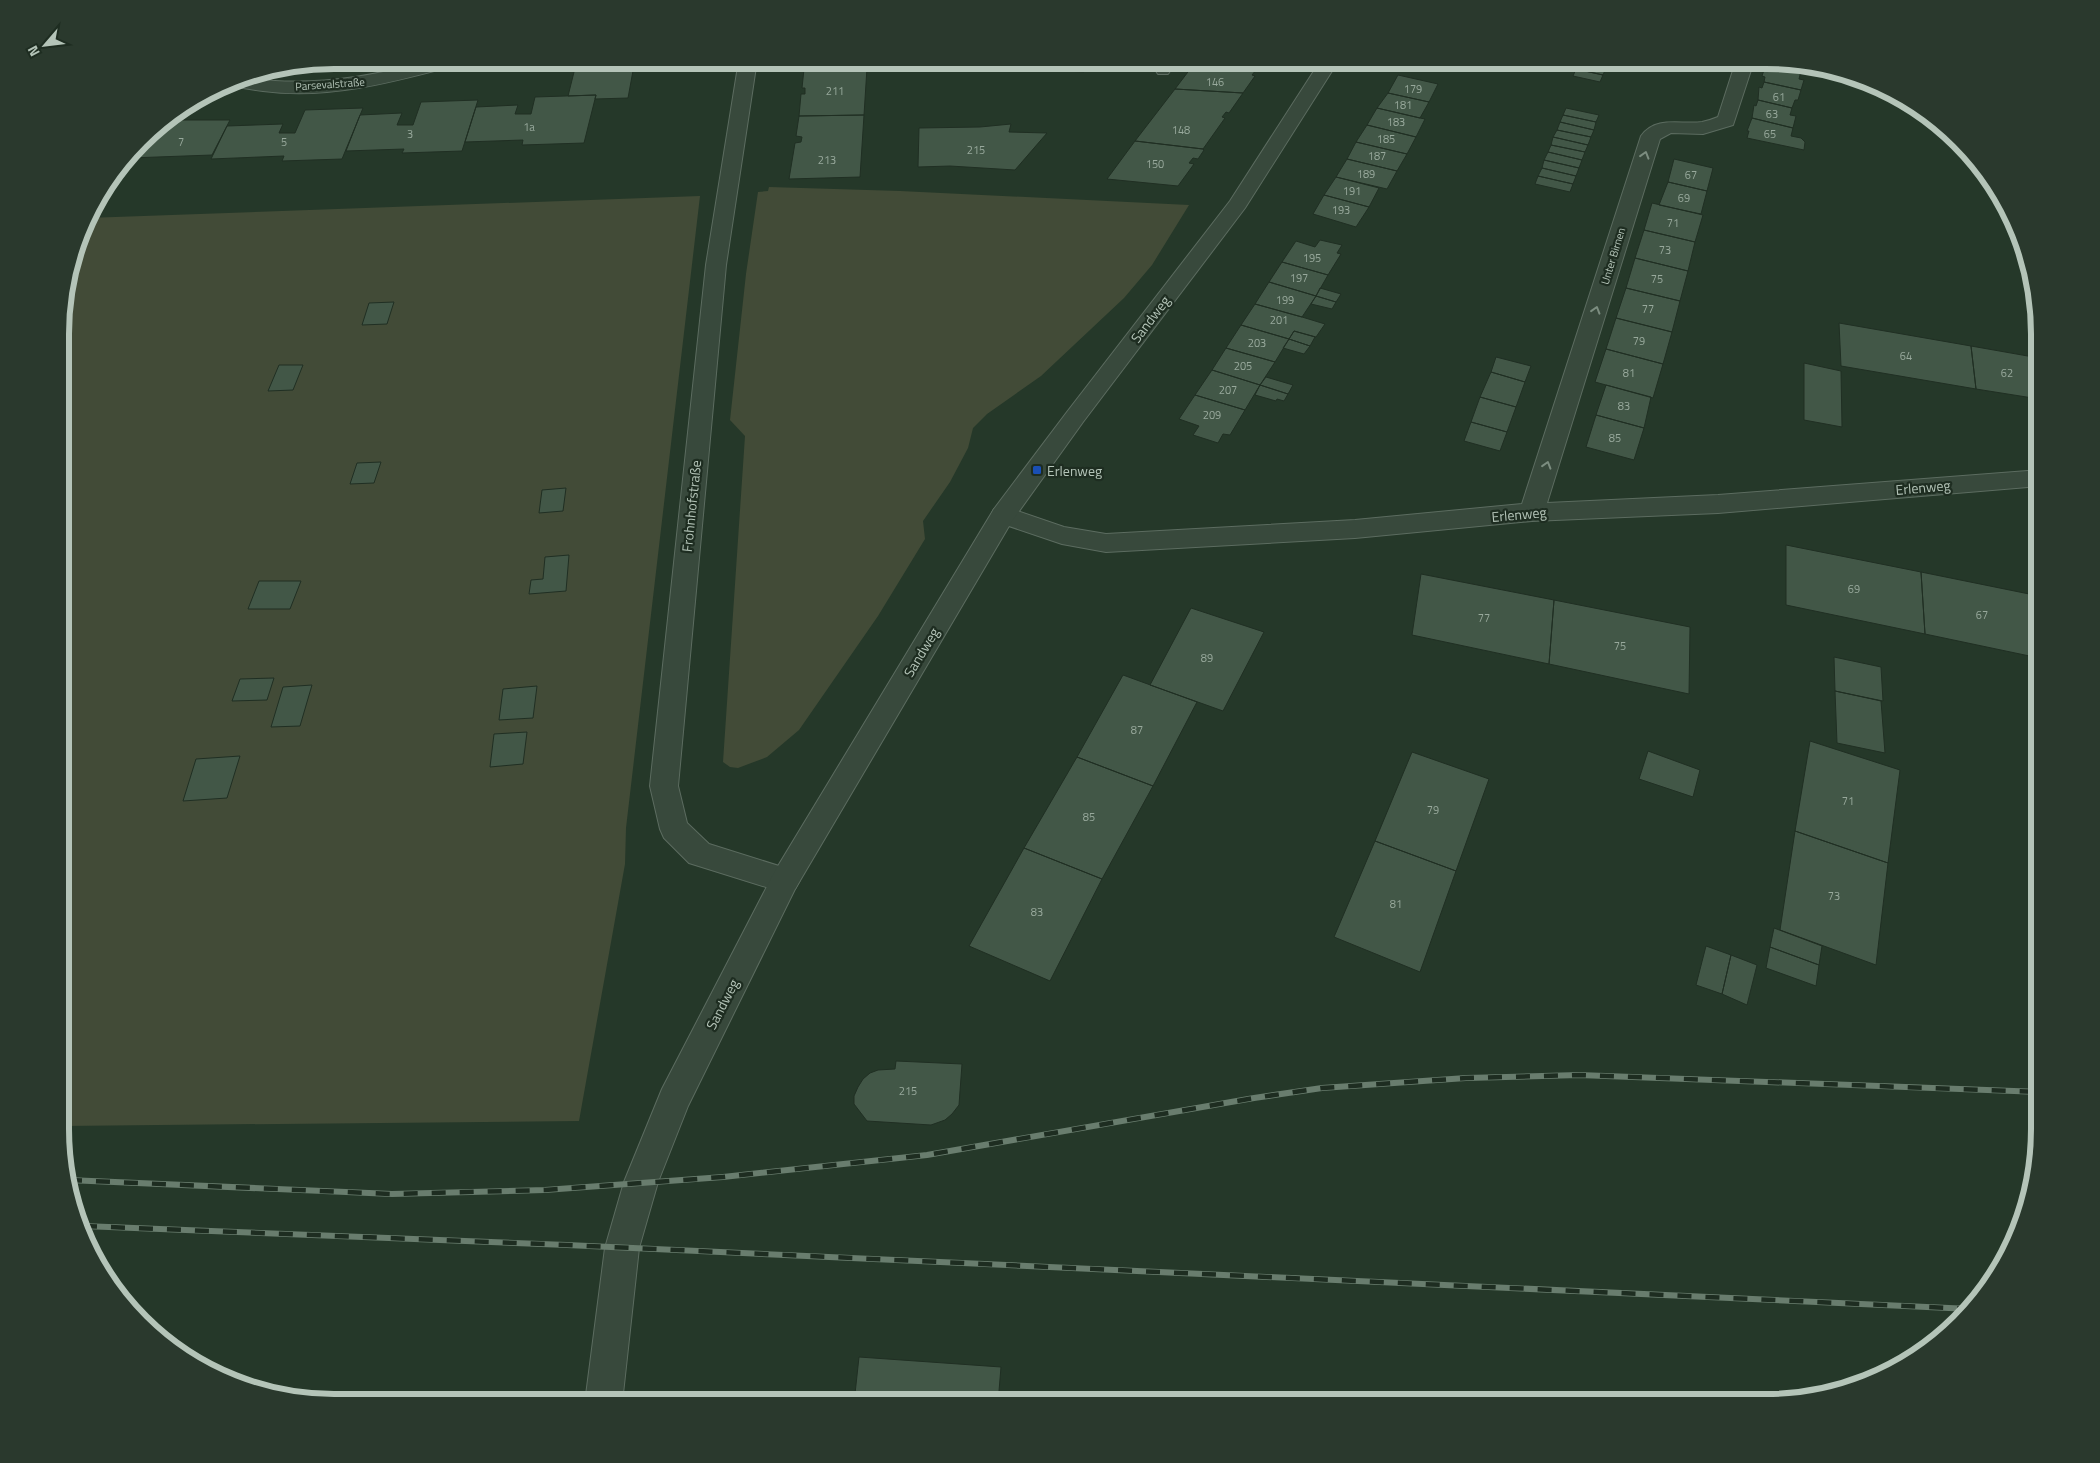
<svg xmlns="http://www.w3.org/2000/svg" width="2100" height="1463" font-family="'Titillium Web',sans-serif">
<style>
.green{fill:#424b37}
.building{fill:#425747;stroke:#202f23}
.lines{fill:none;stroke-linecap:round;stroke-linejoin:round}
.service-casing{stroke:#5c6c60;stroke-width:2}
.minor-casing{stroke:#5c6c60;stroke-width:2}
.tertiary-casing{stroke:#5c6c60;stroke-width:2}
.service{fill:#38493c;fill-rule:evenodd}
.minor{fill:#38493c;fill-rule:evenodd}
.tertiary{fill:#38493c;fill-rule:evenodd}
.rail-casing{stroke:#697d6e;stroke-width:6}
.rail{stroke:#1e2d21;stroke-width:4.5;stroke-dasharray:14;stroke-linecap:butt}
.oneway{stroke:#7c8d80}
.transit-dot{fill:#1a4fb4;stroke:#1e2d21;stroke-width:2}
.labels{text-anchor:middle;dominant-baseline:central;stroke-width:4.5;stroke-linejoin:round;paint-order:stroke}
.number-label{font-size:11px;fill:#98a99c}
.far-street-label{font-size:11px;fill:#b4c4b8;stroke:#1e2d21}
.street-label{font-size:14px;fill:#b4c4b8;stroke:#1e2d21}
.poi-label{font-size:14px;fill:#b4c4b8;stroke:#1e2d21;text-anchor:start}
.rim{fill:none;stroke:#b4c4b8;stroke-width:6}
</style>
<rect width="100%" height="100%" fill="#253829"/>
<path class="green" d="M769,187L900,191L1189,205L1152,265L1124,298L1041,376L987,414L973,428L968,448L950,482L923,521L925,539L878,616L799,730L767,757L738,768L730,767L723,762L745,436L730,420L746,274L758,192L768,191Z
M700,196L626,828L625,864L579,1121L62,1126V298L87,218Z"/>
<path class="building" d="M577,60H635L628,98L595,99L596,95L568,96Z
M805,60H868L867,68L804,69Z
M950,60H1033L1031,69L950,66Z
M1033,60H1108L1099,70H1086L1084,72L1031,69Z
M1197,60H1266L1259,71L1256,70L1252,75L1255,76L1243,93L1175,89Z
M1770,61H1784L1817,67L1816,74L1769,64Z
M1579,62L1606,68L1603,75L1576,69Z
M1769,64L1801,71L1799,79L1804,80L1801,90L1764,82L1765,77L1762,76L1764,70H1767Z
M867,68L864,115L799,116L801,94H805V88H802L804,69Z
M1576,69L1603,75L1600,82L1573,76Z
M1398,75L1438,84L1429,102L1388,93Z
M1764,82L1801,90L1798,100H1795L1792,108L1758,100L1759,87L1762,88Z
M1175,89L1243,93L1229,113L1226,112L1222,117L1225,118L1203,149L1135,141Z
M1388,93L1429,102L1420,118L1377,108Z
M596,95L584,143L522,145L523,140L465,142L476,107L518,105L515,114H531L535,97Z
M478,100L462,151L402,153L404,149L346,151L360,115L402,113L397,125H413L421,102Z
M1758,100L1792,108L1790,115L1796,116L1793,128L1752,118L1754,105L1756,106Z
M363,108L342,159L282,161L284,156L211,159L227,126L283,124L279,133H295L305,110Z
M1377,108L1420,118L1425,119L1416,137L1367,125Z
M1566,108L1599,115L1596,122L1563,115Z
M864,115L860,177L789,179L795,143L801,142L802,137L796,136L799,116Z
M1563,115L1596,122L1594,130L1560,122Z
M1752,118L1793,128L1791,136L1801,138L1805,142L1804,150L1747,138L1749,131H1747Z
M179,120H230L212,155L130,158L153,128L163,122Z
M1560,122L1594,130L1591,137L1557,130Z
M1011,124L1009,132L1047,133L1015,170L950,166L918,167L919,128L980,127Z
M1367,125L1416,137L1407,154L1356,142Z
M1557,130L1591,137L1588,145L1553,137Z
M1553,137L1588,145L1585,152L1551,145Z
M1135,141L1203,149L1204,150L1198,159L1193,158L1189,163L1194,164L1178,186L1107,179Z
M1356,142L1407,154L1397,171L1347,159Z
M1551,145L1585,152L1582,160L1548,152Z
M1548,152L1582,160L1579,168L1544,160Z
M1347,159L1397,171L1387,189L1336,177Z
M1674,159L1713,168L1707,191L1668,182Z
M1544,160L1579,168L1576,176L1542,168Z
M1542,168L1576,176L1573,184L1538,176Z
M1538,176L1573,184L1570,192L1535,184Z
M1336,177L1379,188L1369,207L1324,195Z
M1668,182L1707,191L1701,214L1659,205Z
M1324,195L1369,207L1356,227L1313,214Z
M1652,203L1703,215L1695,242L1644,230Z
M1644,230L1695,242L1688,271L1635,258Z
M1320,240L1342,245L1337,253L1341,254L1328,275L1282,262L1296,241L1315,247Z
M1635,258L1688,271L1680,301L1626,288Z
M1282,262L1328,275L1316,296L1269,282Z
M1269,282L1316,296L1302,317L1255,304Z
M1320,288L1341,294L1336,302L1316,296Z
M1626,288L1680,301L1672,332L1616,318Z
M1316,296L1336,302L1332,309L1311,304Z
M394,302L387,324L362,325L369,303Z
M1255,304L1302,317L1325,324L1316,337L1294,331L1289,339L1241,325Z
M1616,318L1672,332L1663,364L1606,349Z
M1839,323L1971,346L1976,389L1841,366Z
M1241,325L1289,339L1275,362L1226,348Z
M1294,331L1315,337L1310,346L1289,339Z
M1289,339L1310,346L1304,354L1283,348Z
M1971,346L2039,358V399L1976,389Z
M1226,348L1275,362L1260,385L1212,370Z
M1606,349L1663,364L1653,398L1595,382Z
M1496,357L1531,366L1525,382L1491,372Z
M1804,363L1841,371L1842,427L1804,420Z
M279,365H303L293,390L268,391Z
M1212,370L1260,385L1245,410L1195,395Z
M1491,372L1525,382L1516,407L1480,397Z
M1266,377L1293,385L1288,394L1260,385Z
M1260,385L1288,394L1284,401L1277,399L1276,401L1255,395Z
M1606,385L1651,397L1644,428L1596,415Z
M1195,395L1245,410L1230,435L1223,434L1218,443L1193,435L1199,426L1179,419Z
M1480,397L1516,407L1507,432L1471,422Z
M1596,415L1644,428L1634,460L1586,447Z
M1471,422L1507,432L1500,451L1464,441Z
M381,462L374,483L350,484L357,463Z
M566,488L563,511L539,513L542,490Z
M1786,545L1921,572L1925,634L1786,605Z
M569,555L566,591L529,594L531,580L543,579L545,557Z
M1921,572L2039,596V658L1925,634Z
M1421,574L1554,600L1549,664L1412,635Z
M259,581H301L290,609H248Z
M1554,600L1690,627L1689,694L1549,664Z
M1191,608L1264,632L1223,711L1150,685Z
M1834,657L1881,667L1883,701L1835,691Z
M1123,675L1197,702L1153,786L1077,757Z
M274,678L267,700L232,701L240,679Z
M312,685L300,726L271,727L283,687Z
M537,686L533,718L499,720L503,689Z
M1835,691L1881,701L1885,753L1837,743Z
M527,732L523,764L490,767L494,734Z
M1810,741L1900,770L1888,863L1795,831Z
M1648,751L1700,770L1693,797L1639,779Z
M1412,752L1489,779L1456,871L1375,841Z
M240,756L227,798L183,801L196,759Z
M1077,757L1153,786L1102,879L1024,848Z
M1795,831L1888,863L1876,965L1780,930Z
M1375,841L1456,871L1420,972L1334,937Z
M1024,848L1102,879L1050,981L969,946Z
M1774,928L1822,946L1819,965L1770,947Z
M1706,946L1731,955L1722,994L1696,985Z
M1770,947L1819,965L1816,986L1766,968Z
M1731,955L1757,965L1747,1005L1722,994Z
M896,1061L962,1064L959,1105L952,1114L945,1120L931,1125L867,1121L854,1104V1096L858,1087L863,1079L870,1073L878,1070L895,1069Z
M859,1357L1001,1367L998,1403H854Z"/>
<g class="lines">
<g class="service-casing">
<path id="service" d="M1156,60H1170V71L1168,74H1158L1156,71Z"/>
</g>
<g class="minor-casing">
<path id="minor" d="M434,60H464L461,64C396,81 331,100 263,91C251,89 236,88 226,83C240,74 259,80 275,81C330,84 381,74 434,60Z
M739,60H757L726,265L678,786L687,823L709,844L795,871L800,880L795,889L785,893L689,863L664,838L660,829L650,786L706,265Z
M1736,61H1754L1733,125L1703,134L1671,133L1660,139L1547,503L1718,495L2039,470V486L1718,513L1532,521L1355,538L1106,552L1062,544L994,521L991,515L994,509L1003,506L1064,527L1106,534L1355,520L1522,504L1641,136C1656,115 1681,125 1702,122C1707,121 1713,119 1718,117Z"/>
</g>
<g class="tertiary-casing">
<path id="tertiary" d="M1321,60H1339L1245,208L1083,422L1012,521L795,889L688,1106L658,1182L639,1248L622,1403H585L605,1248L624,1182L662,1089L775,871L994,509L1067,412L1230,201Z"/>
</g>
<use href="#service" class="service"/>
<use href="#minor" class="minor"/>
<use href="#tertiary" class="tertiary"/>
<g class="rail-casing">
<path id="rail" d="M68,1180L392,1194L545,1190L723,1177L927,1155L1254,1098L1322,1088L1466,1078L1579,1075L2039,1092
M83,1226L567,1245L1971,1309"/>
</g>
<use href="#rail" class="rail"/>
</g>
<defs><path id="oneway-chevron" d="M-2-3.5L2.5 0L-2 3.5" fill="none" stroke-width="1.6" stroke-linecap="round" stroke-linejoin="round" transform="scale(1.25)"/></defs>
<g class="oneway">
<use href="#oneway-chevron" transform="translate(1645 155) rotate(-73)"/>
<use href="#oneway-chevron" transform="translate(1596 310) rotate(-73)"/>
<use href="#oneway-chevron" transform="translate(1547 465) rotate(-73)"/>
</g>
<rect class="transit-dot" x="1032" y="465" width="10" height="10" rx="2.5"/>
<g class="labels">
<g class="number-label">
<text x="1215" y="82">146</text>
<text x="1413" y="89">179</text>
<text x="835" y="91">211</text>
<text x="1779" y="97">61</text>
<text x="1403" y="105">181</text>
<text x="1772" y="114">63</text>
<text x="1396" y="122">183</text>
<text x="529" y="127">1a</text>
<text x="1181" y="130">148</text>
<text x="410" y="134">3</text>
<text x="1770" y="134">65</text>
<text x="1386" y="139">185</text>
<text x="181" y="142">7</text>
<text x="284" y="142">5</text>
<text x="976" y="150">215</text>
<text x="1377" y="156">187</text>
<text x="827" y="160">213</text>
<text x="1155" y="164">150</text>
<text x="1366" y="174">189</text>
<text x="1691" y="175">67</text>
<text x="1352" y="191">191</text>
<text x="1684" y="198">69</text>
<text x="1341" y="210">193</text>
<text x="1673" y="223">71</text>
<text x="1665" y="250">73</text>
<text x="1312" y="258">195</text>
<text x="1299" y="278">197</text>
<text x="1657" y="279">75</text>
<text x="1285" y="300">199</text>
<text x="1648" y="309">77</text>
<text x="1279" y="320">201</text>
<text x="1639" y="341">79</text>
<text x="1257" y="343">203</text>
<text x="1906" y="356">64</text>
<text x="1243" y="366">205</text>
<text x="1629" y="373">81</text>
<text x="2007" y="373">62</text>
<text x="1228" y="390">207</text>
<text x="1624" y="406">83</text>
<text x="1212" y="415">209</text>
<text x="1615" y="438">85</text>
<text x="1854" y="589">69</text>
<text x="1982" y="615">67</text>
<text x="1484" y="618">77</text>
<text x="1620" y="646">75</text>
<text x="1207" y="658">89</text>
<text x="1137" y="730">87</text>
<text x="1848" y="801">71</text>
<text x="1433" y="810">79</text>
<text x="1089" y="817">85</text>
<text x="1834" y="896">73</text>
<text x="1396" y="904">81</text>
<text x="1037" y="912">83</text>
<text x="908" y="1091">215</text>
</g>
<g class="far-street-label">
<text transform="translate(330 84) rotate(-4)">Parsevalstraße</text>
<text transform="translate(1613 256) rotate(-73)">Unter Birnen</text>
</g>
<g class="street-label">
<text transform="translate(1150 319) rotate(-53)">Sandweg</text>
<text transform="translate(1923 487) rotate(-5)">Erlenweg</text>
<text transform="translate(691 506) rotate(-84)">Frohnhofstraße</text>
<text transform="translate(1519 514) rotate(-5)">Erlenweg</text>
<text transform="translate(921 652) rotate(-59)">Sandweg</text>
<text transform="translate(722 1004) rotate(-63)">Sandweg</text>
</g>
<g class="poi-label">
<text x="1047" y="470">Erlenweg</text>
</g>
</g>
<path d="M0 0H2100V1463H0ZM334 69H1766A265 265 0 0 1 2031 334V1129A265 265 0 0 1 1766 1394H334A265 265 0 0 1 69 1129V334A265 265 0 0 1 334 69Z" fill="#2a392d" fill-rule="evenodd"/>
<path class="rim" d="M334 69H1766A265 265 0 0 1 2031 334V1129A265 265 0 0 1 1766 1394H334A265 265 0 0 1 69 1129V334A265 265 0 0 1 334 69Z"/>
<g transform="translate(45 45) rotate(242)" stroke="#1e2d21" stroke-width="4" paint-order="stroke">
<path d="M0-4L9 19L0 12L-9 19Z" fill="#b4c4b8"/>
<text y="-8" font-size="14" font-weight="bold" text-anchor="middle" fill="#b4c4b8">N</text>
</g>
</svg>
